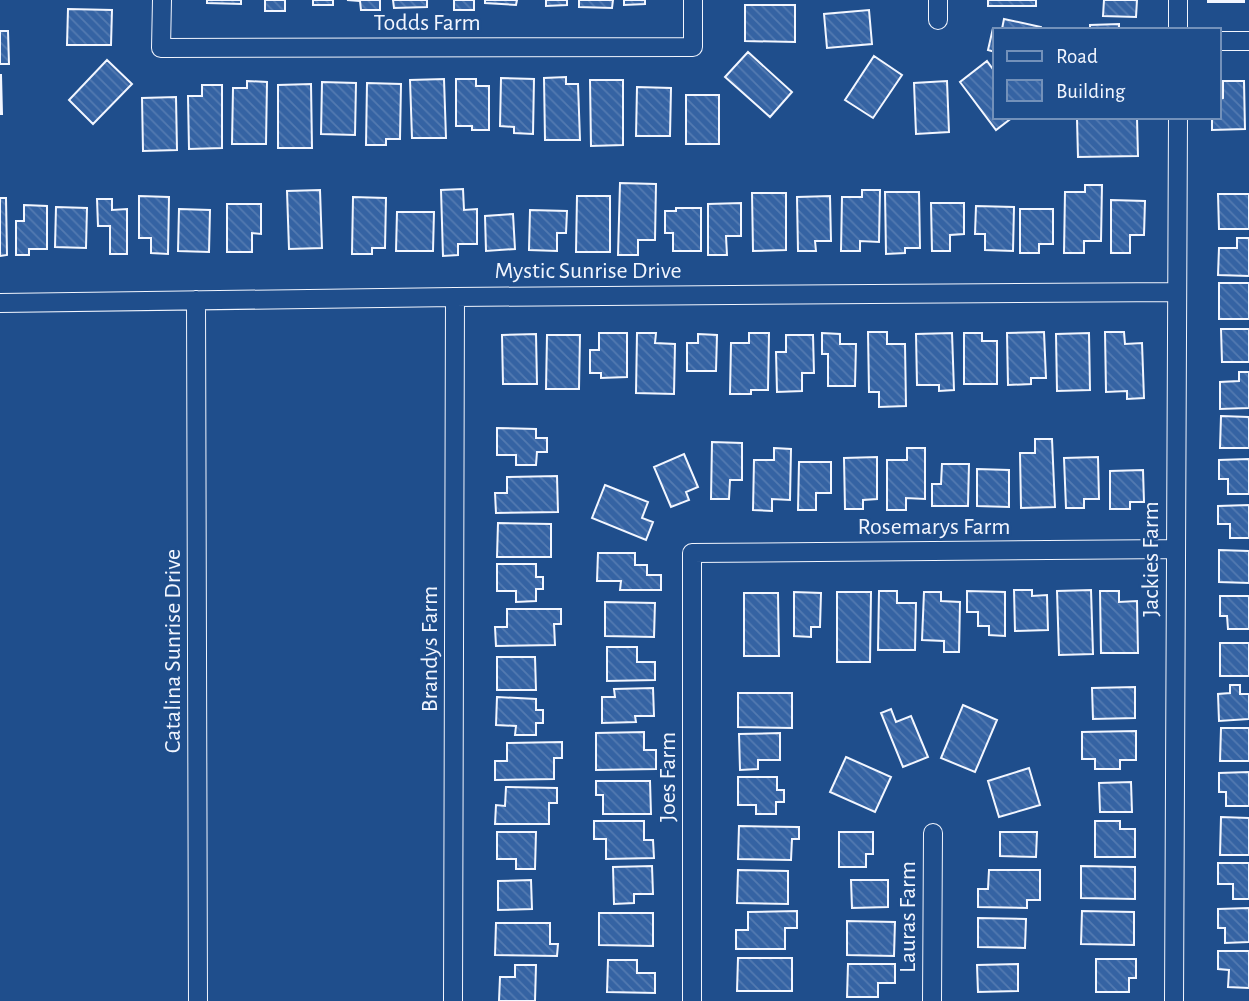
<svg xmlns="http://www.w3.org/2000/svg" width="1249" height="1001" font-family="'Alegreya Sans',sans-serif">
<style>
.building{fill:url(#building-back-hatch);stroke:#f2f6ff;stroke-width:2}
.lines{fill:none;stroke-linecap:round;stroke-linejoin:round}
.street-casing{stroke:#f2f6ff;stroke-width:20}
.street{stroke:#1f4e8c;stroke-width:18}
.labels{text-anchor:middle;dominant-baseline:central;stroke-width:5;stroke-linejoin:round;paint-order:stroke}
.street-label{font-size:24px;fill:#f2f6ff;stroke:#1f4e8c}
</style>
<defs>
<pattern id="building-back-hatch" width="6" height="6" patternUnits="userSpaceOnUse" patternTransform="scale(1.75)"><rect width="6" height="6" fill="#3563a3"/><path d="M-1 5l2 2M0 0l6 6M5-1l2 2" fill="none" stroke="#537ab1"/></pattern>
</defs>
<rect width="100%" height="100%" fill="#1f4e8c"/>
<path class="building" d="M207,0H241V4L207,3Z
M265,0H285V11H265Z
M313,0H333V5H313Z
M347,0H380V10H361L360,1Z
M393,0H427V7L394,8Z
M454,0H474V10H454Z
M485,0H517L516,5L485,3Z
M546,0H567V5L546,6Z
M579,0H613L612,8L579,7Z
M624,0H645V4L624,5Z
M988,0H1036V6H988Z
M1104,0H1137L1136,17L1103,16Z
M1208,0H1244V2H1208Z
M745,5H795V42L745,41Z
M68,9L112,10L111,45H67Z
M869,10L872,44L827,48L824,14Z
M1004,19L1041,27V30H995V52L988,50L993,28L1002,29Z
M1119,24V30H1090V25Z
M0,31H8L9,64H0Z
M748,52L792,92L770,117L725,77Z
M874,56L902,75L873,118L845,100Z
M107,60L132,84L93,124L69,100Z
M987,61L995,72V117H1013L996,130L960,82Z
M0,75H1L2,114H0Z
M566,77V84H578L580,140H545L544,78Z
M501,78L534,79L533,134L514,133V127L500,126Z
M444,79L446,138H412L410,80Z
M456,79H476V86H489V130H472V126H456Z
M590,80H623V145L591,146Z
M247,81L267,82L266,144H232L233,88H247Z
M947,81L949,132L916,134L914,83Z
M1223,81H1244L1245,129L1212,130V117H1219V99L1223,98Z
M322,82L356,83L355,135L321,134Z
M367,83L401,84L400,139H386V145H366Z
M311,84L312,148H278V85Z
M202,85H222V148L189,149L188,96H202Z
M637,87L671,88L670,136H636Z
M686,95H719V144H686Z
M176,97L177,150L143,151L142,98Z
M1137,118L1138,156L1078,157L1077,119Z
M620,183L656,184L655,240H638V255H618Z
M1085,185H1102L1101,241H1084V253H1064L1065,192H1085Z
M463,189L464,210L477,209V244H458V255L443,256L441,190Z
M320,190L322,248L289,249L287,191Z
M862,190H880L879,242L860,241V251H841L842,197H862Z
M885,192H919L920,248H905V253L886,254Z
M752,193H786V250L753,251Z
M1218,194H1249V229H1219Z
M139,196L169,197L168,254L151,253V238H139Z
M577,196H610V252H576Z
M830,196L831,241H815L816,251H798L797,197Z
M353,197L386,198L385,248H372V254H352Z
M0,198H6L7,255L0,256Z
M97,199H112V210L127,209V254H110V226H98Z
M1111,200L1145,201L1144,235H1130V253H1111Z
M741,203V236H726L727,255H708V204Z
M931,203H964V234L950,235V251H932Z
M227,204H261V234L252,233V252H227Z
M24,205L47,206V249H29V255H16V221H24Z
M976,206L1014,207L1013,251L985,250V234H975Z
M56,207L87,208L86,248L55,247Z
M676,208H701V251H673V233H665V211H676Z
M179,209L210,210L209,252L178,251Z
M1020,209H1053V244H1039V253H1020Z
M530,210L567,211L566,233H557V251L529,250Z
M397,212H434L433,251H396Z
M513,214L515,249L486,251L485,216Z
M1237,238H1249V276L1218,275L1219,248H1237Z
M1219,283H1249V319H1219Z
M1221,329H1249V362H1222Z
M868,332H887V344H905L906,406L879,407V392H869Z
M1044,332L1046,378H1031V384L1008,385L1007,333Z
M1105,332H1124L1125,344L1142,343L1144,398L1127,399V391L1106,392Z
M599,333H627V377L601,378V373H590V350H599Z
M637,333H656L655,343L675,344L674,394L636,393Z
M749,333H769L768,390H751V394H730L731,343H749Z
M822,333L840,334V344H856L855,386H828V354H822Z
M952,333L954,390L939,391V385H917L916,334Z
M964,333H982V341H997V384H964Z
M1089,333L1090,390L1057,391L1056,334Z
M536,334L537,384H503L502,335Z
M698,334L717,335L716,371H687V343H698Z
M547,335H580L579,389H546Z
M786,335H813L814,373H802V391L777,392L776,352H786Z
M1239,372H1249V408L1220,409V382L1239,381Z
M1221,416L1249,417V448H1220Z
M497,428L536,429V438H547V452H537L536,465H516V455H497Z
M1035,439H1052L1055,507L1021,508L1020,453H1035Z
M712,442L742,443V480H730L729,499H711Z
M774,448L791,449L790,500L772,499V511L753,510L754,460H774Z
M907,448H925V499L906,498V510H887V460H907Z
M684,454L698,487L686,492L689,500L671,507L654,467Z
M877,457V499L863,500V509H845L844,458Z
M1098,457L1099,499H1084V508H1066L1064,458Z
M1249,459V494H1228V479H1219V460Z
M799,462H831V493H816V510H798Z
M942,464H969L968,506H932V484H941Z
M977,469L1009,470V507L977,506Z
M1143,470L1144,502H1130V509H1110V471Z
M557,476L558,512L496,513L495,493H507V477Z
M605,485L648,502L642,518L653,522L646,540L592,518Z
M1249,505V538H1230V524H1218V506Z
M498,523L551,524V557H497Z
M1219,550L1249,551V583L1219,582Z
M598,553H635V565H647V575H661V590H620L621,581H597Z
M497,564H536V577H543V589H536V601L516,602V591H497Z
M1014,590H1032V596L1047,595L1048,630L1015,631Z
M1091,590L1093,654L1059,655L1057,591Z
M879,591H897V603H916L915,650H878Z
M967,591L1005,592V636L989,635V626H978V612H967Z
M1100,591H1119V602L1137,601L1138,653H1101Z
M794,592L821,593L820,627H811V637L794,636Z
M837,592H871L870,662H837Z
M924,592H941V601L960,602L959,652H944V641L922,640Z
M744,593H778L779,656H744Z
M1220,596H1249V629H1228L1227,616H1220Z
M605,602L655,603L654,637L605,636Z
M507,609H561V624H554L555,645L496,646L495,627H507Z
M1220,643H1249V676H1220Z
M607,647H637V662H655V680L607,681Z
M497,657H535L536,690H497Z
M1230,685H1240V694H1249V719L1219,721L1218,694L1230,693Z
M1135,687V718L1093,719L1092,688Z
M653,688L654,716H635L636,722L602,723V697H615L614,689Z
M738,693H792V728L738,727Z
M497,697L536,699V710H543V723H536V735H515L516,726L496,725Z
M963,705L997,720L975,772L941,758Z
M891,709L896,722L911,716L928,757L903,767L881,713Z
M1221,728H1249V761H1220Z
M1136,731V760H1120V769H1095V759H1082V732Z
M644,732V750H656V769L596,770V733Z
M780,733V760H758V769L740,770L739,734Z
M562,742V758H554V779L495,780V761H507V743Z
M846,757L891,777L875,812L830,792Z
M1029,768L1040,805L999,817L988,781Z
M1249,772V806H1226V792H1219V773Z
M738,777H777V790H784V802H776V814H756V805H738Z
M596,781H650L651,814H603V795H596Z
M1131,782L1132,812H1100L1099,783Z
M506,787L557,788V803H549V824H495L496,805L505,806Z
M1221,817L1249,818V855H1220Z
M594,821H644V840H653L654,858L606,859V839H594Z
M1095,821H1120V829H1135V857H1095Z
M739,826L799,827V839H792L791,860L738,859Z
M497,832H536L535,869H516V859H497Z
M839,832H873V854H866V867H839Z
M1000,832H1037L1036,857L1000,856Z
M1218,863H1249V899H1233V884H1218Z
M652,866L653,894H634V903L614,904L613,867Z
M1081,866L1135,867V899L1081,898Z
M738,870L788,871V904L737,903Z
M989,870H1040V900H1027V908L978,907V889H988Z
M531,880L532,909L498,910V881Z
M851,880H888V907L852,908Z
M1249,908V942L1225,943V928H1218V909Z
M797,911V928H785V949H736V930H748V912Z
M1082,911L1134,912V945L1081,944Z
M599,913H653V946L599,945Z
M978,918L1026,919L1025,948L978,947Z
M847,921L895,922L894,956L847,955Z
M496,923H550V944H558L557,956L495,955Z
M1218,951H1249V988L1228,987L1229,970L1218,969Z
M738,958H792V991H737Z
M1096,959H1136V978H1129V992H1096Z
M608,960H637V973H655V993L607,992Z
M848,964H895V983H878V997H847Z
M1018,964V991L978,992L977,965Z
M515,965H536L535,1001H499L500,977H515Z"/>
<g class="lines">
<g class="street-casing">
<path id="street" d="M162,0L161,48L693,47V0
M938,0V20
M1178,0V30
M1219,41H1249
M196,300L198,1001
M0,303L455,297L1177,292
M453,1001L455,297
M692,1001V553L1176,549
M932,1001L933,833
M1174,1001L1178,117"/>
</g>
<use href="#street" class="street"/>
</g>
<g class="labels">
<g class="street-label">
<text x="427" y="23">Todds Farm</text>
<text x="588" y="271">Mystic Sunrise Drive</text>
<text x="934" y="527">Rosemarys Farm</text>
<text transform="translate(1151 559) rotate(-90)">Jackies Farm</text>
<text transform="translate(430 649) rotate(-90)">Brandys Farm</text>
<text transform="translate(173 651) rotate(-90)">Catalina Sunrise Drive</text>
<text transform="translate(668 777) rotate(-90)">Joes Farm</text>
<text transform="translate(908 917) rotate(-90)">Lauras Farm</text>
</g>
</g>
<rect x="993" y="28" width="228" height="91" fill="#1f4e8c" stroke="#7391ba" stroke-width="2"/>
<rect x="1007" y="51" width="35" height="10" fill="#1f4e8c" stroke="#7391ba" stroke-width="2"/>
<text x="1056" y="63" font-size="21" fill="#f2f6ff">Road</text>
<rect x="1007" y="80" width="35" height="21" fill="url(#building-back-hatch)" stroke="#7391ba" stroke-width="2"/>
<text x="1056" y="98" font-size="21" fill="#f2f6ff">Building</text>
</svg>
